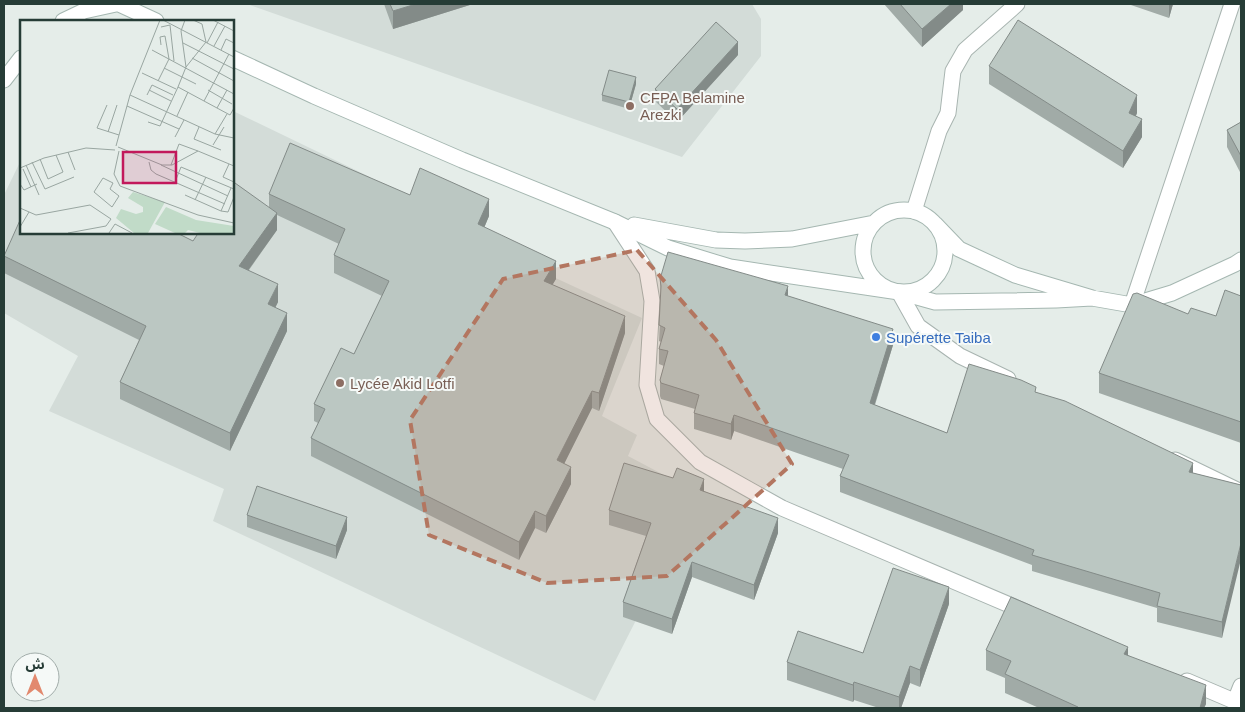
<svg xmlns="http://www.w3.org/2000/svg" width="1245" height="712" font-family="Helvetica,'Noto Sans Arabic',sans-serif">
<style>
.built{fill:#d3dcd8}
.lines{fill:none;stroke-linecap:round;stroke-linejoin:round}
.lane-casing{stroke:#a8b4b0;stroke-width:17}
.street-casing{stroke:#a8b4b0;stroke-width:17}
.secondary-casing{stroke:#a5b7b1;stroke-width:17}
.lane{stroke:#fff;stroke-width:15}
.street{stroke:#fff;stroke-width:15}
.secondary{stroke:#fff;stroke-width:15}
.wall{fill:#a1aba7}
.shaded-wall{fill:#838b88}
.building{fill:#bbc7c2;stroke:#838b88}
.marked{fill:#b37660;fill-opacity:0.2;stroke:#b37660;stroke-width:4;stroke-dasharray:10 6;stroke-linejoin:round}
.education-dot{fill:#8d6e63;stroke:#f5f9f7;stroke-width:2}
.shop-dot{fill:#3f7fe0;stroke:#f5f9f7;stroke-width:2}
.labels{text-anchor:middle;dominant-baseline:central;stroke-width:4;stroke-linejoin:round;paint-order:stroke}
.education-label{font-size:15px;fill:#785e54;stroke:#f5f9f7;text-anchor:start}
.shop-label{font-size:15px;fill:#366cbe;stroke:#f5f9f7;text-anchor:start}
.inset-road{fill:none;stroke:#99a6a1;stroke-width:1}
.view{fill:#c2185b;fill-opacity:0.15;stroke:#c2185b;stroke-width:2.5}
.inset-edge{fill:none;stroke:#263c36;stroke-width:2.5}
</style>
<rect width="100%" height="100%" fill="#e5ede9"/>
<path class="built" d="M247,4H752L761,19V56L682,157Z
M233,111L370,177L363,194L409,213L420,186L489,216L478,242L642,318L602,416L637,435L628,456L700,494L595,701L213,521L224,489L49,411L78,356L4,313V195L21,160V232H232Z"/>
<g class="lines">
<g class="lane-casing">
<path id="lane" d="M914,211L939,131L948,113L953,71L965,50L1017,4"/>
</g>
<g class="street-casing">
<path id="street" d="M615,222L647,271L652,301L647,385L657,419L700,462L782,508L1026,612
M899,292L918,326L960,356L1008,379
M1132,305L1232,4
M1175,460L1241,492
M1187,681L1241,704
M1235,701L1241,686"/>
</g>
<g class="secondary-casing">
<path id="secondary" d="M119,4L156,21
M63,21L84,11L116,4
M232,58L314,96L462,160L615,222L668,248L730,267L899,292L935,302L1056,300L1092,298
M4,80L21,58
M863 251a41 41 0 1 1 82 0a41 41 0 1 1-82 0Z
M935,224L959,249L1015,275L1092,298L1132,305L1172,293L1235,264L1241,260
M634,225L716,240L745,241L792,239L874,223"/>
</g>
<use href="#lane" class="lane"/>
<use href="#street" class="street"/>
<use href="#secondary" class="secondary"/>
</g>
<path class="wall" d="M384,4H473L393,29Z
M884,4H963V10L922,47Z
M1128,4H1173L1169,18Z
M738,55L677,122L655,101V89Z
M989,66L1137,113L1136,116L1142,137L1123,168L989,84Z
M636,84L629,109L602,101V95Z
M1241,122V174L1227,147V130Z
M269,194L410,195L489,216L484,228L556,279L552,285L625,333L599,411L592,408L564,464L571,484L546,533L535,528L519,560L311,456V438L318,423L314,421V404L354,354L382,296L334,273V255L339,244L277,215V230L249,270L278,302L275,308L287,331L230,451L120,399V382L139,340L4,273V256L193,241L269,207Z
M660,279L788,296L893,345L875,405L947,433L1036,392L1193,473L1241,485L1222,638L1157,622V608L1032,571V565L840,492V476L843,469L734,431L731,440L694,429V413L695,409L661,399L660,396V380L664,366L659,364V349L661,342L659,341L661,297Z
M1241,296V443L1099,393V373L1188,314L1216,316Z
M704,491L778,533L754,600L692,577L672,634L623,617V602L646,536L609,525V510Z
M247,515L347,530L336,559L247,527Z
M949,604L920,687L910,683L901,708H879L854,700L853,702L787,680V662L863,653Z
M986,650L1128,655L1206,704L1204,708H1039L1005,693V678L986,670Z"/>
<path class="shaded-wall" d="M416,4H473L393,29V11Z
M951,4H963V10L922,47V29Z
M1169,4H1173L1169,18Z
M738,42V55L677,122V109Z
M636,77V84L629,109V102Z
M1137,95V113L1129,130V113Z
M1142,119V137L1123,168V151Z
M489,199V216L478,242V224Z
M277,213V230L239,283V266Z
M556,261V279L544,299V281Z
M278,284V302L268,322V304Z
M788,286V302L785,295Z
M287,313V331L230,451V433Z
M625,316V333L599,411V393Z
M893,329V345L870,419V403Z
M592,391V408L557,478V460Z
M734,415V431L731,440V424Z
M1193,463V479L1189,472Z
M571,467V484L546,533V516Z
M704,479V494L700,490Z
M535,511V528L519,560V542Z
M347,517V530L336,559V546Z
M778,518V533L754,600V585Z
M1241,543V559L1222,638V622Z
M692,562V577L672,634V619Z
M949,587V604L920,687V670Z
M1128,647V666L1124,654Z
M910,666V683L901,708H899V697Z
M854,682V700L853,702V685Z
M1206,685V704L1204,708H1200Z"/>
<path class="building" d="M390,4H416L393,11Z
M900,4H951L922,29Z
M1018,20L1137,95L1129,113L1142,119L1123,151L989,66Z
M716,22L738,42L677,109L655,89Z
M609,70L636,77L629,102L602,95Z
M1241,122V156L1227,130Z
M290,143L410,195L420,168L489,199L478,224L556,261L544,281L625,316L599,393L592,391L557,460L571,467L546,516L535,511L519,542L311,438L325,409L314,404L341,348L354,354L389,281L334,255L345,229L269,194Z
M235,183L277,213L239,266L278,284L268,304L287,313L230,433L120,382L146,326L4,256L21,218V232H175L193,241L199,232H232V186Z
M668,252L788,286L785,295L893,329L870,403L947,433L969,364L1021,380L1036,387L1035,392L1065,401L1193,463L1189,472L1241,485V543L1222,622L1157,606L1160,593L1032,555L1034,550L840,476L849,455L734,415L731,424L694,413L699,395L661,383L660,380L668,351L659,349L665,328L659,325L661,286L660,279Z
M1225,290L1241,296V422L1099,373L1133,294L1137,293L1188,314L1191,308L1216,316Z
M624,463L673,478L677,468L704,479L700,490L778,518L754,585L692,562L672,619L623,602L651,523L609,510Z
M257,486L347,517L336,546L247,515Z
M893,568L949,587L920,670L910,666L899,697L854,682L853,685L787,662L798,631L863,653Z
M1011,597L1128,647L1124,654L1206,685L1200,708H1077L1078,707L1005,674L1011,661L986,650Z"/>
<path class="marked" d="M637,250L716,340L792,464L667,576L547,583L429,535L410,420L503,279Z"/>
<g class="education-dot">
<circle cx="630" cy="106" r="5"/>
<circle cx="340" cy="383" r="5"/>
</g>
<circle class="shop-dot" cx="876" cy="337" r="5"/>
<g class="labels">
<g class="education-label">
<text x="640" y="97">CFPA Belamine<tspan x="640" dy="17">Arezki</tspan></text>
<text x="350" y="383">Lycée Akid Lotfi</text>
</g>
<g class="shop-label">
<text x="886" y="337">Supérette Taiba</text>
</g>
</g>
<g transform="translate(20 20)">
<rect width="214" height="214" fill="#e5ede9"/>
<path d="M113,172L145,182L128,213H114L96,198L101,189L116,194L123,192V187L108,178ZM146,187L176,200L214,206V213H180L168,210L165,213H155L135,204Z" fill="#c1dbc8"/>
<path class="inset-road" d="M143,0L214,37M193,0L214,11M141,7L150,5L154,41M163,23L214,49M187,23L198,2M194,26L205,6M132,30L214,74M201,30L206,19L214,23M172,38L214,61M166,47L186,22L182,4L173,0M144,48L176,64M122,53L156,69M138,61L149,39L145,16L140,17L141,25M158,67L166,47L161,11L165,0M129,70L151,81M188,70L212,84M110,75L195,114L214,118M127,75L132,65L153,75M184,81L209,34M87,85L77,108L99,115M107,86L159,109M197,88L207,70M157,96L168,72M128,102L140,106L158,67L210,95L214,88M179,107L174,119L201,130M88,112L97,85M195,114L207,94M155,117L164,100M193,125L204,107M96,126L110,75L140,0M98,127L142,145H152L178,131L214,146M99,131L94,154L100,166L178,195L214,203M48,132L55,150M20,139L28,159L43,152L36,135M12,142L25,169L54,157M129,142L131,150L136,154L205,184M209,144L203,157L214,162M6,145L19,175M141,145L208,176M151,145L159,124L178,131M0,148L24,138L66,128L95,130M3,149L11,167M155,162L161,147L214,169M93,163L83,158L74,172L92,187L99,176L90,169L93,163M0,164L4,170L17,164M165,175L201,191L211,168M175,180L186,157M0,188L16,195L70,185L91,199L86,206L48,213M201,191L208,192L214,177M0,207L9,192M89,213L95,204L112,213"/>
<path class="view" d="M103,132H156V163H103Z"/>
<rect width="214" height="214" class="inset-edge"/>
</g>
<rect width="1245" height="712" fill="none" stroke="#263c36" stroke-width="10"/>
<g transform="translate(35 677)"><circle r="24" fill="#f5f9f7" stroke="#a2adaa"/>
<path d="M0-4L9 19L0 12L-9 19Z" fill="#e2896e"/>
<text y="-8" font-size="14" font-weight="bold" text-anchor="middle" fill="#263c36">ش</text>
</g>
</svg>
